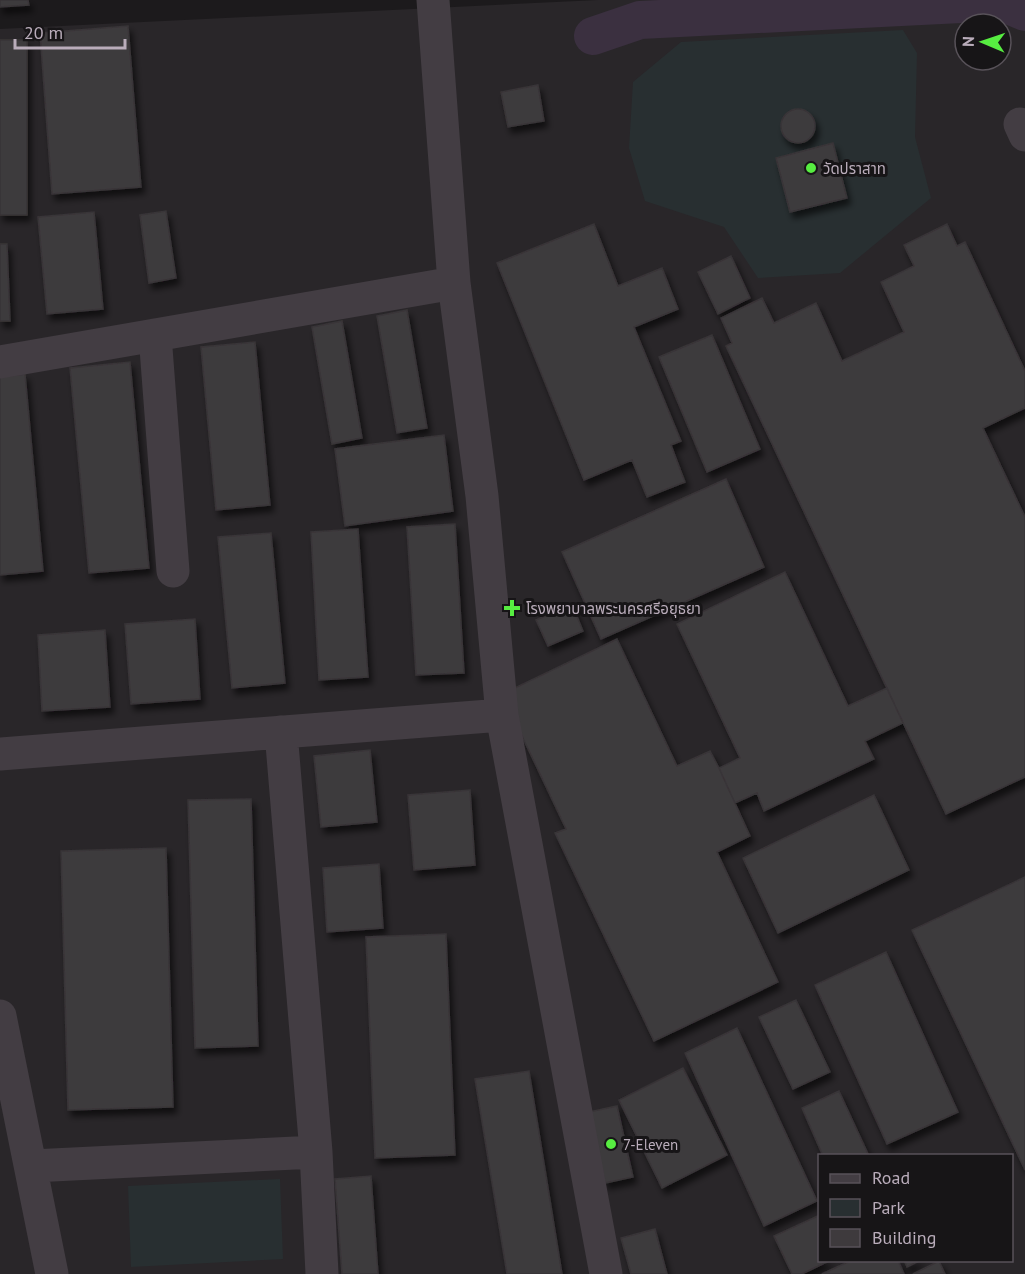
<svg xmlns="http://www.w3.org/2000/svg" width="1025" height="1274" font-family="'PT Sans','Noto Sans Thai',sans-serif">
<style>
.built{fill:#292629;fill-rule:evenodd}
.green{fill:#282f31}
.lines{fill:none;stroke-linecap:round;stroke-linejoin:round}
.canal{stroke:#3b3040;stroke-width:38}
.building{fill:#3e3a3d;stroke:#383437;stroke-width:1.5;filter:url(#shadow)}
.minor{stroke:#433d43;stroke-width:33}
.poi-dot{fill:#57ed41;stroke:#171517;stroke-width:2}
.labels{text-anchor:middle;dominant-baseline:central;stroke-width:6;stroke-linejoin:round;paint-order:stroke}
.poi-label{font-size:15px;fill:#baadbb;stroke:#171517;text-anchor:start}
</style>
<defs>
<filter id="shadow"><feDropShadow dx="3.5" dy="6" stdDeviation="3" flood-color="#0009"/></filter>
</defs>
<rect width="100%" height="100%" fill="#1c1a1c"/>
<path class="built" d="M598,0H1025V1274H0V29ZM965,24H1001V60H965ZM820,1156H1012V1260H820Z"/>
<path class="green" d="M903,30L917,53L915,137L931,198L840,273L758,278L724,227L645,201L629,148L633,82L681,42Z
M280,1179L283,1259L131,1267L128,1186Z"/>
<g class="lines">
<path class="canal" d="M593,36L640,20L1001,2L1025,12"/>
</g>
<path class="building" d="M0,0H28L29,5L0,7Z
M128,26L141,187L52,194L40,33Z
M0,40H27V215H0Z
M538,85L544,121L508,127L501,92Z
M781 126a17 17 0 1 1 34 0a17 17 0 1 1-34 0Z
M833,143L847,198L790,212L776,158Z
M166,211L176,278L149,283L140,215Z
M94,212L103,309L47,314L38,217Z
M594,224L618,286L662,268L678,309L634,327L681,441L671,445L685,482L647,497L632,460L584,480L497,263Z
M947,224L957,246L965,242L1025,371V408L983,428L1025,517V777L946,814L726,346L732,343L721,318L762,298L774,323L816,303L842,361L904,332L881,282L914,266L904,245Z
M0,244H7L10,321H0Z
M731,256L750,298L718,314L698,272Z
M407,310L427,428L397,433L377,316Z
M342,321L362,438L332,444L312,327Z
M712,335L760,449L707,472L659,357Z
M255,342L270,505L216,510L201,347Z
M130,362L149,568L89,573L70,368Z
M25,374L43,571L0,575V377Z
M444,435L453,511L345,526L335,449Z
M726,479L764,567L601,639L562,552Z
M455,524L464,673L416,675L407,527Z
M358,529L368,677L319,680L311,532Z
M271,533L285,683L232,688L218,537Z
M785,572L848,706L887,688L903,723L865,741L874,759L764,811L757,793L735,803L719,768L740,758L677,624Z
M572,604L583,631L548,646L536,620Z
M195,619L200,699L131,704L125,624Z
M105,630L110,707L42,711L38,635Z
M617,639L677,766L710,751L719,768L750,836L717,852L778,982L654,1041L555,833L566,829L502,694Z
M370,750L377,822L321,827L314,756Z
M470,790L475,865L414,870L408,795Z
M874,795L909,870L778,933L743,858Z
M251,799L258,1046L195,1048L188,800Z
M166,848L173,1107L68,1110L61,851Z
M379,864L383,928L327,932L323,868Z
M1025,877V1170L912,930Z
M446,934L455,1155L375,1158L366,937Z
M886,952L958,1112L887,1144L815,985Z
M796,1000L830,1072L793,1089L759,1017Z
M737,1028L817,1201L764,1226L685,1053Z
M683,1068L727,1155L662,1188L619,1100Z
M529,1071L562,1274H507L475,1079Z
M839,1091L869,1156H823L802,1108Z
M617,1106L633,1177L605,1183L589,1112Z
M371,1176L378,1274H342L335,1179Z
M820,1215V1260H831L802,1274H792L774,1236Z
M655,1229L667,1274H631L621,1238Z
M852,1260H898L904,1274H822Z
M904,1260H921L907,1267Z
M939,1261L945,1274H913Z"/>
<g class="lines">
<path class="minor" d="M433,0L454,283L482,496L502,715L606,1274
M1020,124L1025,135
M155,335L173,571
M0,362L454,283
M281,732L316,1152L322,1274
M0,754L502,715
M0,1016L52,1274
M32,1166L316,1152"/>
</g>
<g class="poi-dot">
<circle cx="811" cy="168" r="6"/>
<path d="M509 599h6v6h6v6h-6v6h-6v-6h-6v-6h6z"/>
<circle cx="611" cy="1144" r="6"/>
</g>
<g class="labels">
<g class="poi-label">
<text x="823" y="168">วัดปราสาท</text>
<text x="526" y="608">โรงพยาบาลพระนครศรีอยุธยา</text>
<text x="623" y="1144">7-Eleven</text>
</g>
</g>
<rect x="818" y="1154" width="195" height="108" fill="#171517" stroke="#585259" stroke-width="1.5"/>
<rect x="830" y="1174" width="30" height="9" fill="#433d43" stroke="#585259" stroke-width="1.5"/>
<text x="872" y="1184" font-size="18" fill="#baadbb">Road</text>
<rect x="830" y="1199" width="30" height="18" fill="#282f31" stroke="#585259" stroke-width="1.5"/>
<text x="872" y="1214" font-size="18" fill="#baadbb">Park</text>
<rect x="830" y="1229" width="30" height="18" fill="#3e3a3d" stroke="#585259" stroke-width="1.5"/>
<text x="872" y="1244" font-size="18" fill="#baadbb">Building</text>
<g transform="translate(983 42) rotate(272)"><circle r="28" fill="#171517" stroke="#585259" stroke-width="1.5"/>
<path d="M0-4.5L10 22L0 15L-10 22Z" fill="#57ed41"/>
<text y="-9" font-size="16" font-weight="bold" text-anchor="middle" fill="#baadbb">N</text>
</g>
<path d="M15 39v9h110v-9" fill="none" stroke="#baadbb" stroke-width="3"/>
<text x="24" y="39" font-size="18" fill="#baadbb" stroke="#171517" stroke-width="4.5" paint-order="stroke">20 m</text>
</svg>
